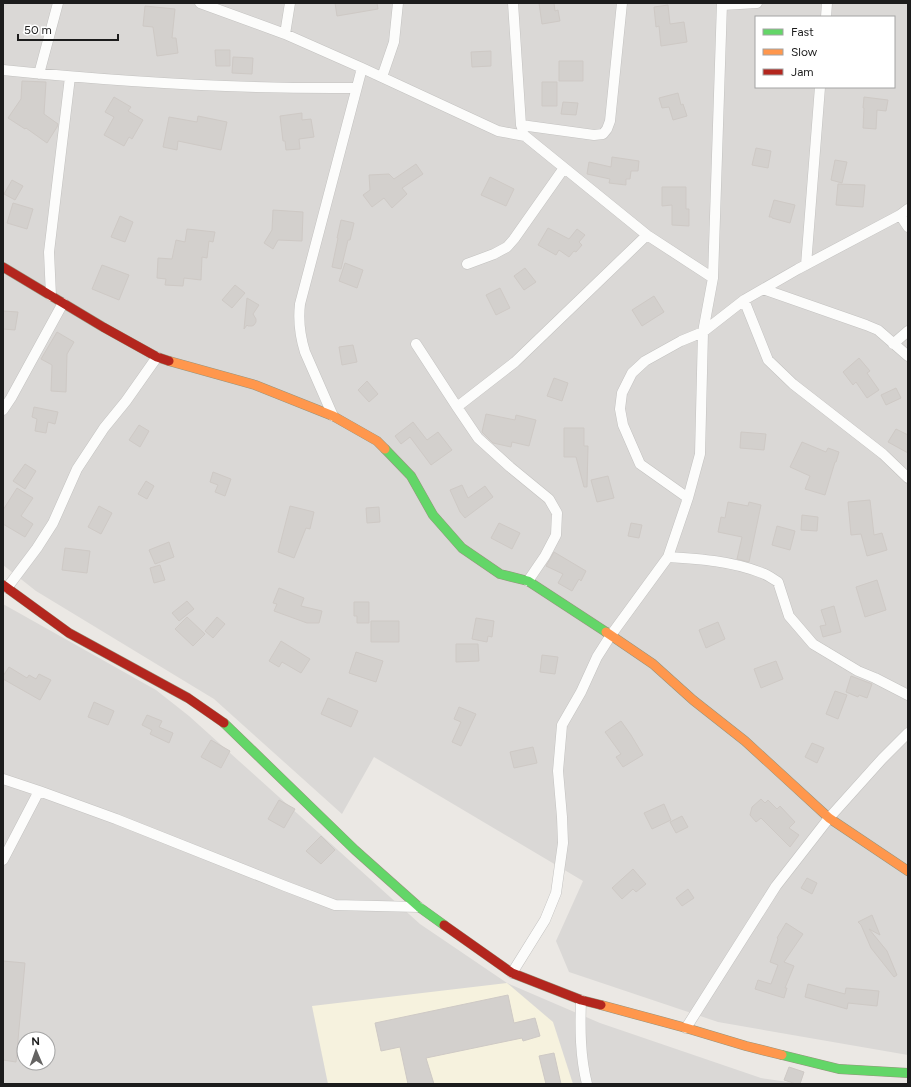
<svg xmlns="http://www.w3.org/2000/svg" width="911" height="1087" font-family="Figtree,sans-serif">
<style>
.residential{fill:#dad8d6;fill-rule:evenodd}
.education{fill:#f6f2de}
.building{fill:#d3d0cd;stroke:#cec9c5}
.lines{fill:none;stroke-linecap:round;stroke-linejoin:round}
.street-casing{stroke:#c3c2c0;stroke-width:11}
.fast-casing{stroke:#96947c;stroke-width:10}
.slow-casing{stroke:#96947c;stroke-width:10}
.jam-casing{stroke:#96947c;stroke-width:10}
.street{stroke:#fcfcfb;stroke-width:10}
.fast{stroke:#63d668;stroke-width:9}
.slow{stroke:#ff974d;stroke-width:9}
.jam{stroke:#b3261e;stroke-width:9}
</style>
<rect width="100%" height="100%" fill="#ebe8e4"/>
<path class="residential" d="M3,3H908V1055L718,1022L569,972L556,941L583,881L374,757L342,814L214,699L36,591L3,565ZM756,17H894V87H756Z
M3,604L156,690L189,716L420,924L507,983L600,1023L761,1078L802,1084H3ZM24,1039H48V1063H24Z"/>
<path class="education" d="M507,983L553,1022L573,1084H328L312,1006Z"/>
<path class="building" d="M335,3H377L378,9L337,16Z
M539,3H554L555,11L558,10L560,21L542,24Z
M668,5L670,24L684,22L687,42L661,46L659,26L656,27L654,7Z
M145,6L175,9L172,38H176L178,53L157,56L153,27L143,26Z
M215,50H230V66H216Z
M491,51V66L472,67L471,52Z
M233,57L253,58L252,74L232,73Z
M559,61H583V81H559Z
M22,81L46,82L44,114L58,124L57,127L47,143L26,128L25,129L8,118L21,99Z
M542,82H557V106H542Z
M678,93L681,105L683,104L687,116L673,120L669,107L662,108L659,98Z
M114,97L131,107L128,111L143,120L132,139L129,137L124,146L104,135L114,117L105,112Z
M864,97L888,100L886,111L877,110L876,129L863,128L864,108H863Z
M563,102L578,103L576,115L561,114Z
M302,113V120L311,119L314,137L299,139L300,149L286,150L285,141H283L280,116Z
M198,116L227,122L221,150L178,141L177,150L163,147L169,117L197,122Z
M756,148L771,151L768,168L752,165Z
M612,157L639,161L638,171H631L630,179H626V185L609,183L610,179L587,174L589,162L611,167Z
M835,160L847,162L842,183L831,180Z
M416,164L423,174L402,188L407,194L392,208L384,198L372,207L363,195L370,190L369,175L389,174L394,179Z
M490,177L514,189L506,206L481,195Z
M12,180L23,186L15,200L4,194Z
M838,184L865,185L863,207L836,205Z
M662,187H686V209H689V226L672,225V205L662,206Z
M774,200L795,205L790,223L772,218V217H769Z
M13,203L33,209L27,229L7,223Z
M273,210L303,212L302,241L278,240L273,249L264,243L272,230Z
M120,216L133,222L125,242L111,237Z
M341,220L354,223L350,240H348L341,269L332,267L338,238H337Z
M548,228L569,239L577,229L585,235L579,242L582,245L576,252L574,251L569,257L559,250L556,255L538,245Z
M187,229L215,232L213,242L209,241L207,258L202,257L201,280L184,278L183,286L165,285L166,279L157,278L158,258L172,259L176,240L185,242Z
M345,263L363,270L357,288L339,281Z
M102,265L129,275L119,300L92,289Z
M525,268L536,282L524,290L514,276Z
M235,285L245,293L232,308L222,300Z
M500,288L510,308L496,315L486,295Z
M654,296L664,312L642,326L632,310Z
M247,298L259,305L253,314L256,319V322L254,325L252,326H248L247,325L244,329Z
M3,311L18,312L15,330L3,329Z
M57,332L74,342L67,354L66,392L51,391L52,365L41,359Z
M353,345L357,362L342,365L339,347Z
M859,358L870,371L867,373L879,390L867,398L856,382L853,385L843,372Z
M554,378L568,383L562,401L547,396Z
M367,381L378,394L369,402L358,390Z
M896,388L901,398L886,405L881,395Z
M34,407L58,412L55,424L48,422L46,433L35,431L37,419L32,417Z
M486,414L515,420L516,415L536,420L529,446L512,442L511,447L493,443L482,432Z
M413,422L427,440L438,432L452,450L431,465L410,437L401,444L395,436Z
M139,425L149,431L140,447L129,440Z
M564,428H584V446H588L587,487H584L576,457H564Z
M896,429L908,435V453L888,442Z
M741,432L766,434L764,450L740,448Z
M802,442L826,452L828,448L839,452L836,462H835L825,495L805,489L810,476L790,467Z
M25,464L36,471L25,489L13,481Z
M213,472L231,479L225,496L215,492L218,485L210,482Z
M608,476L614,498L597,502L591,480Z
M146,481L154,486L147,499L138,494Z
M462,485L468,498L485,486L493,497L465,518L460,512L450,490Z
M17,488L33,498L21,516L33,524L25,537L3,524V510Z
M870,500L874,535L882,533L887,550L867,556L861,534L851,535L848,502Z
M728,502L748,506L749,502L761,505L749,562L737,559L742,537L718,532L721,517L725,518Z
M99,506L112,513L101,534L88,527Z
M290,506L314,512L310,529L306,528L294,558L278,552Z
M379,507L380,522L367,523L366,508Z
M802,515L818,517L817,531L801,530Z
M499,523L520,533L512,549L491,538Z
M631,523L642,525L639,538L628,536Z
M777,526L795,531L790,550L772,545Z
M169,542L174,557L155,564L149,550Z
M65,548L90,551L87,573L62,570Z
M554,552L586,571L581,581L579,579L572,591L558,583L563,574L546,566Z
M160,565L165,580L154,583L150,568Z
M877,580L886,610L865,617L856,587Z
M279,588L304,598L301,606L322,611L319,623H307L274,611L277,604L273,603Z
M187,601L194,609L179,621L172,613Z
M354,602H369V623H357V616H354Z
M834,606L841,632L823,637L820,626L826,625L821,610Z
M187,617L205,634L193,646L175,629Z
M217,617L225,624L213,638L205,631Z
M476,618L494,621L492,637L488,636L487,642L472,639Z
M371,621H399V642H371Z
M718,622L725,639L706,648L699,630Z
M281,641L310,659L301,673L282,662L279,667L269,661Z
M456,644H478L479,661L456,662Z
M356,652L383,661L376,682L349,673Z
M542,655L558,657L555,674L540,672Z
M776,661L783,679L761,688L754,669Z
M9,667L27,678L29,675L36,679L39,674L51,680L40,700L3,679V676Z
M851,676L872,684L867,698L859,695L858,697L846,692Z
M835,691L847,695L838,719L826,714Z
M328,698L358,711L351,727L321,714Z
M94,702L114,711L108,725L88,717Z
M459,707L476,714L461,746L452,742L461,722L454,719Z
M147,715L162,721L159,727L173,733L169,743L150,734L152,730L142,725Z
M621,721L631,735L643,755L623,767L616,757L621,754L605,732Z
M211,740L230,751L221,768L201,757Z
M812,743L824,748L817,763L805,757Z
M533,747L537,763L514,768L510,752Z
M761,799L765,803L768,800L777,809L780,806L795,822L789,828L799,835L790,847L761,818L756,822L750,815L752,807Z
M279,800L295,809L284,828L268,819Z
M664,804L671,820L652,829L644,813Z
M682,816L688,827L676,833L670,822Z
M321,836L335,850L321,864L306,851Z
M633,869L646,884L636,892L633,889L622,899L612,888Z
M807,878L817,883L812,894L801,888Z
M688,889L694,898L682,906L676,898Z
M872,915L880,935L869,929L887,951L897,975L894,977L871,948L861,925L858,922Z
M786,923L803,934L784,962L794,966L785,988H787L784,998L755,989L758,980L771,984L778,965L770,962L778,939L777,938Z
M3,961L25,963L16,1062L3,1060Z
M808,984L845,994L846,988L879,991L877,1006L848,1003L847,1009L805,997Z
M508,995L514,1023L535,1018L540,1036L523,1041L522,1038L426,1058L434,1084H408L400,1047L381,1051L375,1023Z
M554,1053L561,1084H546L539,1056Z
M789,1067L804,1072L800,1084H796L784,1080Z"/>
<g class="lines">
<g class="street-casing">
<path id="street" d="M200,3L285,34L362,68L498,131L525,136L647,235L713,278
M513,3L521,125L523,130
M722,5L757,3
M826,17L827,3
M285,34L290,3
M3,70C120,82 238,89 356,88
M39,74L58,3
M382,77L394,42L398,3
M521,125L594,135L603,134L607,129L610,121L622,3
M900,215L908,227
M467,264L494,254L507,247L514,239L564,168
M806,265L820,87
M763,289L866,325L878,330L908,356
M51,296L49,252L70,77
M744,300L768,360L793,384L883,454L908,478
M416,344L457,407L478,438L510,467L549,499L557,513L556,535L545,556L528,581
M893,344L908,331
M457,407L515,362L647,235
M3,410L11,398L63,303
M333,416L305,352C300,336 298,321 300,304L362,68
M688,498L640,464L623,425L620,409L622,393L632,373L645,361L681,341L703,332L744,300L798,269L900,215L908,209
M668,557C700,559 732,561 762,573C768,575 773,579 778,582L789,616L813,644L858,671L875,678L908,695
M7,588L37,548L53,523L77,469L104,428L126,401L157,357
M3,779L39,791L116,819L285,886L335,905L419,907
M3,860L39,791
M512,973L545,920L556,893L563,843L562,817L558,771L562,725L581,692L597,657L611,635L668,557L688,498L700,454L703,332L713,278L722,3
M581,1000C580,1028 580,1056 587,1084
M686,1028L776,886L829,818L882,759L908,733"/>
</g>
<g class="fast-casing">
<path id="fast" d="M385,449L411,476L433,515L462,548L500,574L528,581L606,632
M224,723L355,850L419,907L444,925
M782,1055L839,1069L908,1073"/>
</g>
<g class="slow-casing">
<path id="slow" d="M169,361L255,385L333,416L377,441L385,449
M606,632L653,664L693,700L745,741L829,818L908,871
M601,1005L686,1028L746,1046L782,1055"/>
</g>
<g class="jam-casing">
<path id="jam" d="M3,267L103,327L157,357L169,361
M3,585L69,633L188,698L224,723
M444,925L512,973L581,1000L601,1005"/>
</g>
<use href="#street" class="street"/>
<use href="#fast" class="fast"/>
<use href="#slow" class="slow"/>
<use href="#jam" class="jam"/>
</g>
<rect width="911" height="1087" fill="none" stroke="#1c1c1c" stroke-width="8"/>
<rect x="755" y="16" width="140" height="72" fill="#ffffff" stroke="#a4a4a4"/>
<rect x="763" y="29" width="20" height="6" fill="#63d668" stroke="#a4a4a4"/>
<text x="791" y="36" font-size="12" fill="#1c1c1c">Fast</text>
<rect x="763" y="49" width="20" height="6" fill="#ff974d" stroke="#a4a4a4"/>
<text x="791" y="56" font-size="12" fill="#1c1c1c">Slow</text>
<rect x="763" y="69" width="20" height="6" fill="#b3261e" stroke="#a4a4a4"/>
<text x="791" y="76" font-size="12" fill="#1c1c1c">Jam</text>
<g transform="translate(36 1051) rotate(358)"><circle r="19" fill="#ffffff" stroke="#a4a4a4"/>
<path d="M0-3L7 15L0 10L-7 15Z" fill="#646362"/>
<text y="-6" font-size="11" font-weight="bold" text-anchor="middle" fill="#1c1c1c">N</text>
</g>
<path d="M18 34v6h100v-6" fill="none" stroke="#1c1c1c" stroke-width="2"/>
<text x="24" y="34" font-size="12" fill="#1c1c1c" stroke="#ffffff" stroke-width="3" paint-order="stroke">50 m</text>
</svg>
